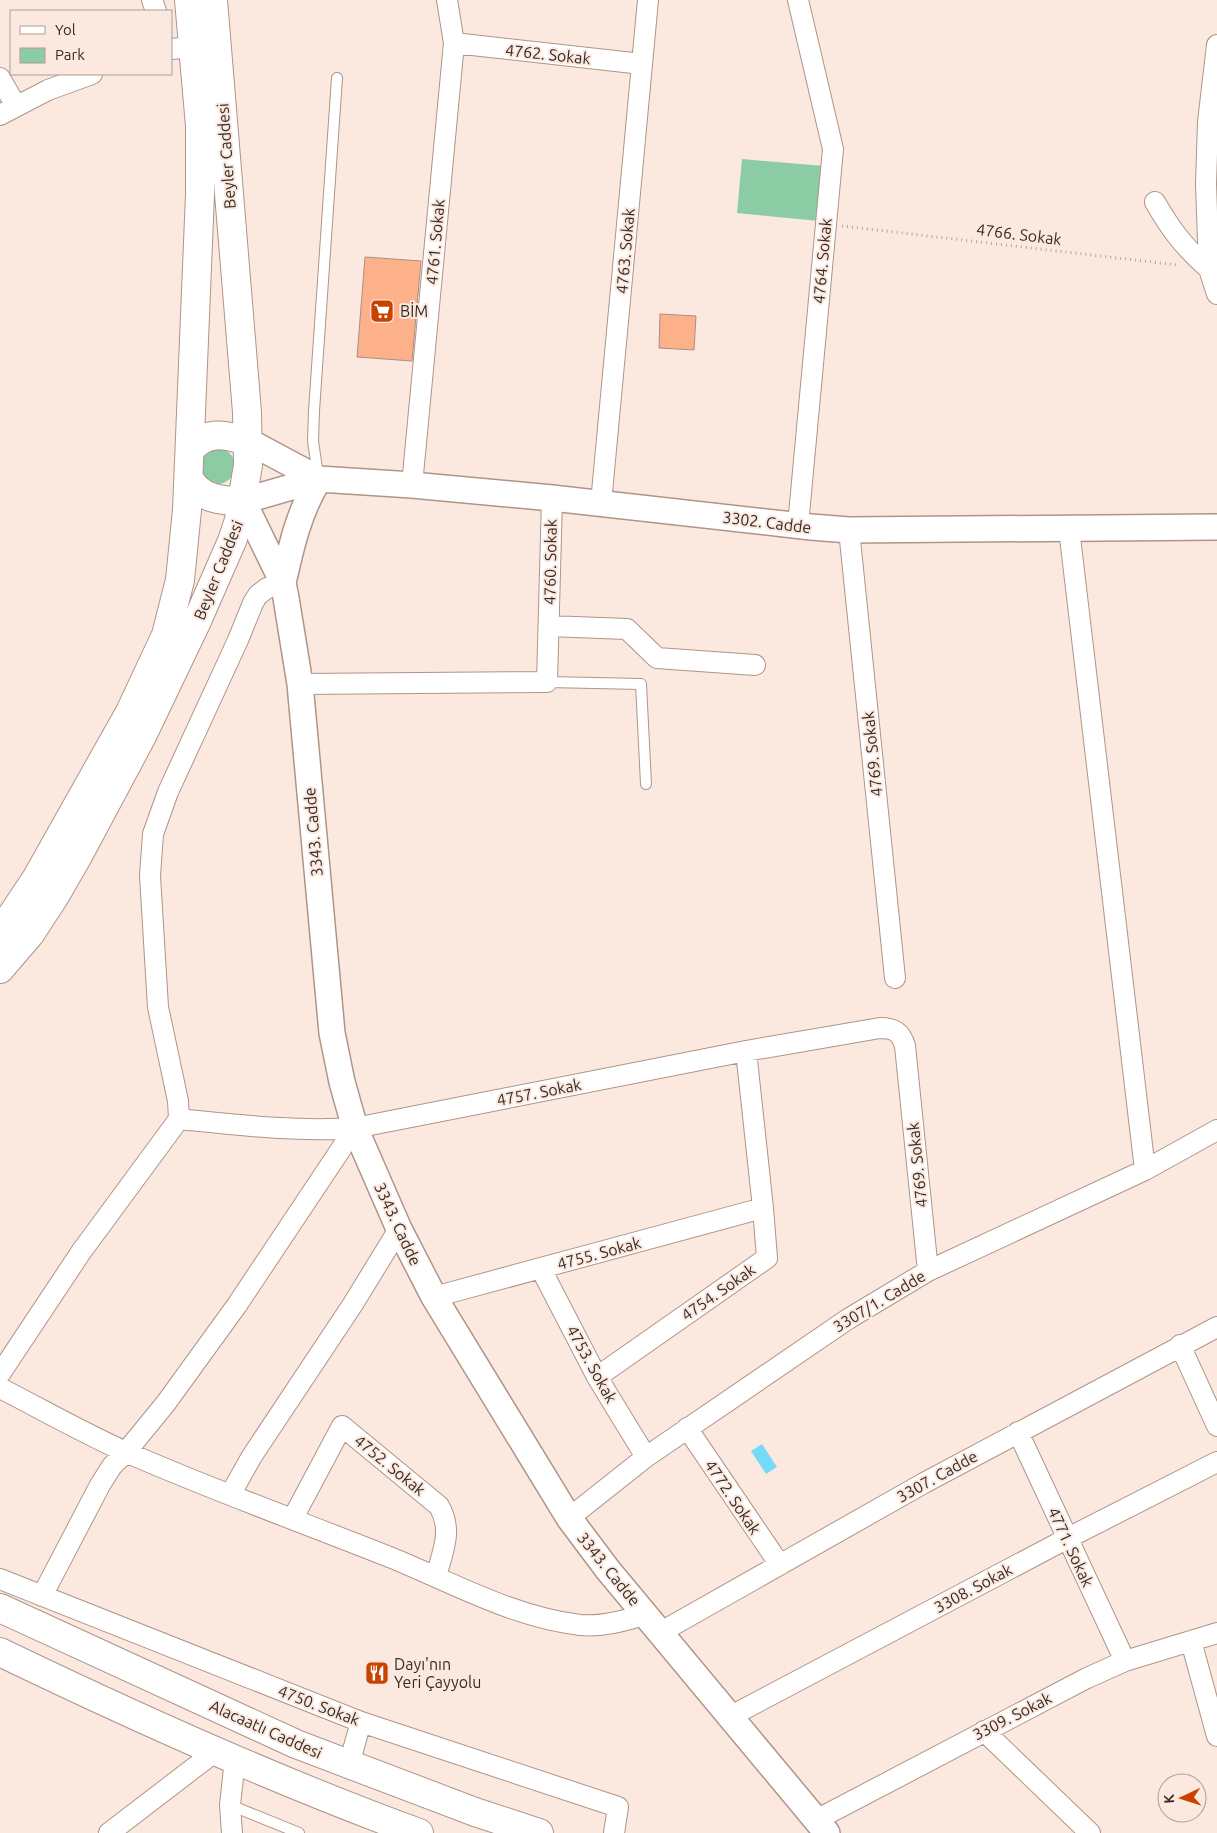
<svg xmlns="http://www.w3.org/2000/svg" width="1217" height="1833" font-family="Ubuntu,sans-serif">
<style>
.green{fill:#8ccca4}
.water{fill:#74daf7}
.building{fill:#fdb18b;stroke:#ab8f82}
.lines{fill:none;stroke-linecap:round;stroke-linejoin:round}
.service-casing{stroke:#b09487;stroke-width:12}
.minor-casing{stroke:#b09487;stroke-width:22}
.tertiary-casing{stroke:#b09487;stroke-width:28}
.secondary-casing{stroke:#b09487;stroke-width:30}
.path{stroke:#b4a49c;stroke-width:3;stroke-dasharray:1 4;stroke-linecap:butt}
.service{stroke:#fff;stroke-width:10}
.minor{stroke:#fff;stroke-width:20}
.tertiary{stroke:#fff;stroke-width:25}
.secondary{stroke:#fff;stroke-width:28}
.labels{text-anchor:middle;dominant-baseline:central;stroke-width:4;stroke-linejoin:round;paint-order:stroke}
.street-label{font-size:16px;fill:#362b25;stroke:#fbe9e0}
.poi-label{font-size:16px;fill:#362b25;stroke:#fbe9e0;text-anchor:start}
</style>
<rect width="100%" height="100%" fill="#fbe9e0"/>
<path class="green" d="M742,159L824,166L819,221L737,213Z
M199 466a18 18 0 1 1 36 0a18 18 0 1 1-36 0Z"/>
<path class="water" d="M762,1444L777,1467L766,1474L751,1451Z"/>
<path class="building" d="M365,257L421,261L412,361L357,357Z
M660,314L696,316L694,350L659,348Z"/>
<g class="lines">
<g class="service-casing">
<path id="service" d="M318,476L313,441L314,411L337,78
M547,682L641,684L646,784
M230,1805L299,1833"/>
</g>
<g class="minor-casing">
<path id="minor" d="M152,0L156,11
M454,43L642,64
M1217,45L1208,122L1206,184L1209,269L1217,294
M171,49L194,47
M0,78L16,106
M0,115L48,90L92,74
M1155,202C1171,230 1184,247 1209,269
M412,485L454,43L447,0
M601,503L648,0
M798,525L833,149L798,0
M1069,529L1145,1170
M849,530L895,978
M549,626L627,629L657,658L755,665
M300,684L547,682L552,498
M179,1119C238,1125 296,1132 355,1128L746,1051L880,1028C894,1028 901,1032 905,1046L928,1271
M541,1269L597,1377L646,1457
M434,1297L763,1208
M1180,1345L1217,1426
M0,1374L81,1252L179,1119L178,1101L158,1007L150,876L153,834L168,792L238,640L253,603L258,595L267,588L283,583
M597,1377L767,1258L763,1208L746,1051
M0,1388C43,1410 85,1434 128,1453C215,1491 304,1523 392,1558C453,1583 513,1617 580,1625C603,1627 625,1621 646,1614
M687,1428L780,1565
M1018,1432L1125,1661
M230,1495L252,1456L353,1304L399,1229
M293,1518L342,1426L439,1506C453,1530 443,1551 436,1576
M569,1518L646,1457L848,1319L928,1271L1145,1170L1217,1130
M0,1579L361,1722L618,1807L614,1833
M42,1596L100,1485L112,1466L126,1452L166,1403L237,1305L355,1128
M661,1632L924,1483L1217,1327
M1191,1641L1217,1736
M731,1716L1068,1538L1217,1462
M984,1731L1090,1833
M349,1764L361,1722
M816,1820L1087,1678L1125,1661L1217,1633
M109,1833L216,1751
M232,1833L230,1805L235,1759"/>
</g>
<g class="tertiary-casing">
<path id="tertiary" d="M248,441L319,479
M283,583C291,547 299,511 319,479
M827,1833L608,1570L569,1518L434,1297L399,1229L355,1128L342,1082L332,1033L300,684L286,598L283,583L243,501L319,479L412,485L552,498L811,527L849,530L1217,527"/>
</g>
<g class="secondary-casing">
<path id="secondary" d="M190,450C207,429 225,435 248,441
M189,478C199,499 222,501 243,501
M0,933L36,879L130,712L166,635L180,580L187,510L200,194V126L189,0
M0,969L30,934L56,894L79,854L142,736L197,621L232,541L239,520L248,465L247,412L213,0
M0,1608L296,1744L475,1812L539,1833
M0,1652C137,1718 276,1781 419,1833"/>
</g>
<path class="path" d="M842,226L1178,265"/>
<use href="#service" class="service"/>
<use href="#minor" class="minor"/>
<use href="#tertiary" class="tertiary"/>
<use href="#secondary" class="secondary"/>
</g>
<defs>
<g id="supermarket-square" transform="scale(1.25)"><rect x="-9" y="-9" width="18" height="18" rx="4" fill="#c94300" stroke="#fbe9e0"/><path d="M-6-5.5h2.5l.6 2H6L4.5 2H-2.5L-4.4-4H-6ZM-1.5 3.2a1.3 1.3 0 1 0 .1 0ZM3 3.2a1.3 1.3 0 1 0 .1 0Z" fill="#fff"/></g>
<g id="restaurant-square" transform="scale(1.25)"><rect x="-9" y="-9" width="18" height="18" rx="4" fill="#c94300" stroke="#fbe9e0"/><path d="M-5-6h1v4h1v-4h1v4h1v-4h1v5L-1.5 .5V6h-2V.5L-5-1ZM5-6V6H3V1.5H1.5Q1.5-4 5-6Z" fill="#fff"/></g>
</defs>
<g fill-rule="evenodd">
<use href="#supermarket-square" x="382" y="311"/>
<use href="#restaurant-square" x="377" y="1673"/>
</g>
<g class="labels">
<g class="street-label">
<text transform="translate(548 54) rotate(6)">4762. Sokak</text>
<text transform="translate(226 156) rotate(-94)">Beyler Caddesi</text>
<text transform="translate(1019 234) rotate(7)">4766. Sokak</text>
<text transform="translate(435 242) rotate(-85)">4761. Sokak</text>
<text transform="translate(625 251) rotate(-85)">4763. Sokak</text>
<text transform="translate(822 261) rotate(-85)">4764. Sokak</text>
<text transform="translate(767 522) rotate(7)">3302. Cadde</text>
<text transform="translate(550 562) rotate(-89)">4760. Sokak</text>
<text transform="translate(218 570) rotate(-68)">Beyler Caddesi</text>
<text transform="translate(872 754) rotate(-96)">4769. Sokak</text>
<text transform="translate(313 832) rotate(-95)">3343. Cadde</text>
<text transform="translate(539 1092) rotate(-11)">4757. Sokak</text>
<text transform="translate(917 1165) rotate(-96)">4769. Sokak</text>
<text transform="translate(398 1224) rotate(65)">3343. Cadde</text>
<text transform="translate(599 1253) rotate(-15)">4755. Sokak</text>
<text transform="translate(718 1292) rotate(-35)">4754. Sokak</text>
<text transform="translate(879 1301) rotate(-31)">3307/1. Cadde</text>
<text transform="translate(592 1364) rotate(61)">4753. Sokak</text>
<text transform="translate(390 1465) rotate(39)">4752. Sokak</text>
<text transform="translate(937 1476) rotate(-29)">3307. Cadde</text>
<text transform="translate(733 1497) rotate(56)">4772. Sokak</text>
<text transform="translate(1071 1547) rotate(65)">4771. Sokak</text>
<text transform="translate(609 1569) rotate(51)">3343. Cadde</text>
<text transform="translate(973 1588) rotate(-28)">3308. Sokak</text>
<text transform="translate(319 1705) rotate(21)">4750. Sokak</text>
<text transform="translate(1012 1716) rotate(-27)">3309. Sokak</text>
<text transform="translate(266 1729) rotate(24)">Alacaatlı Caddesi</text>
</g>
<g class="poi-label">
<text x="400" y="311">BİM</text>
<text x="394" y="1664">Dayı'nın<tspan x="394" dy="18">Yeri Çayyolu</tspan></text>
</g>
</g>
<rect x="10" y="10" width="162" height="65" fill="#fbe9e0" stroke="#ac9d95"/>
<rect x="20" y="26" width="25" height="8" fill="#ffffff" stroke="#ac9d95"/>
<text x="55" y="35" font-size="15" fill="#362b25">Yol</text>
<rect x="20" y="48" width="25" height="15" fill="#8ccca4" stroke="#ac9d95"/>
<text x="55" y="60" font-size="15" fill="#362b25">Park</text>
<g transform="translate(1182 1798) rotate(266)"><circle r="24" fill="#fbe9e0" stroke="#ac9d95"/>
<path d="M0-4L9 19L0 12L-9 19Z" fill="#c94300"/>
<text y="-8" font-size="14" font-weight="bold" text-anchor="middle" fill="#362b25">K</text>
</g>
</svg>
